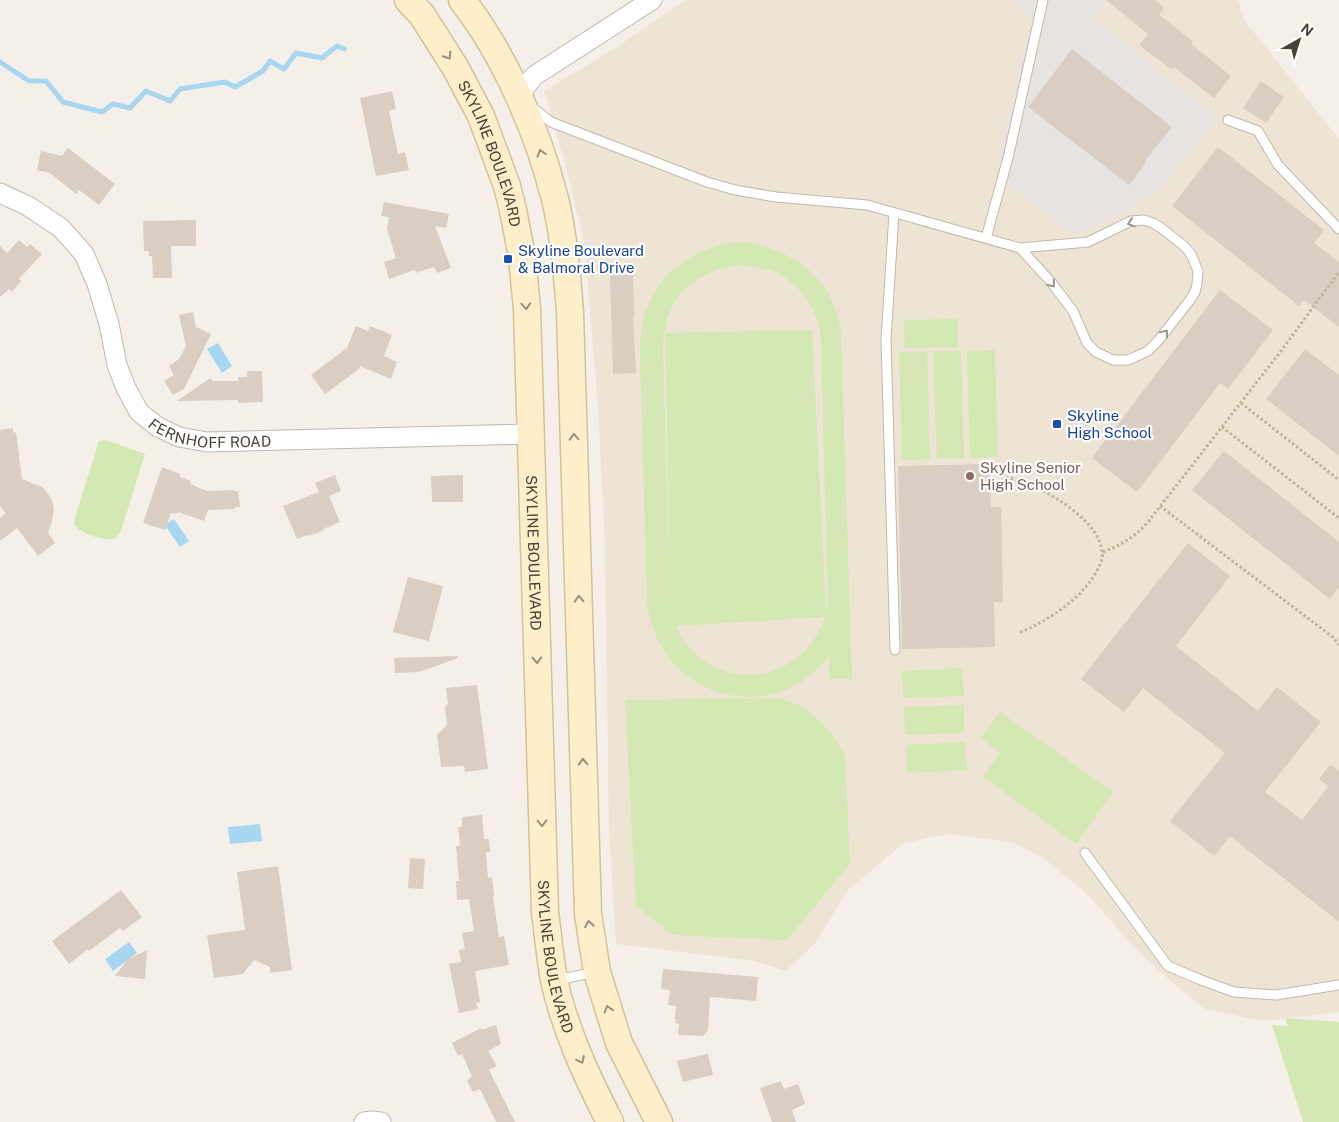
<svg xmlns="http://www.w3.org/2000/svg" width="1339" height="1122" font-family="'Public Sans',sans-serif">
<style>
.education{fill:#ede4d3}
.green{fill:#d3e8b3;fill-rule:evenodd}
.parking{fill:#e6e3e1}
.water{fill:#a7d6f0}
.lines{fill:none;stroke-linecap:round;stroke-linejoin:round}
.stream{stroke:#a7d6f0;stroke-width:5}
.building{fill:#d9cec1}
.lane-casing{stroke:#c0b8ac;stroke-width:11}
.street-casing{stroke:#c0b8ac;stroke-width:21}
.secondary-casing{stroke:#d3c199;stroke-width:29}
.path{stroke:#c1b39d;stroke-width:3;stroke-dasharray:2.5 2.5;stroke-linecap:butt}
.lane{stroke:#fff;stroke-width:9}
.street{stroke:#fff;stroke-width:19}
.secondary{stroke:#feeeca;stroke-width:26}
.oneway{stroke:#9a8f79}
.oneway2{stroke:#9a9691}
.transit-dot{fill:#1a4fb4;stroke:#fff;stroke-width:2}
.education-dot{fill:#8d6e63;stroke:#fff;stroke-width:2}
.labels{text-anchor:middle;dominant-baseline:central;stroke-width:4.5;stroke-linejoin:round;paint-order:stroke}
.street-label{font-size:15px;fill:#484137;stroke:#fff}
.transit-label{font-size:15px;fill:#164399;stroke:#fff;text-anchor:start}
.education-label{font-size:15px;fill:#785e54;stroke:#fff;text-anchor:start}
</style>
<rect width="100%" height="100%" fill="#f4f0e9"/>
<path class="education" d="M685,0H1238L1245,21L1339,139V1012L1263,1021L1205,1009L1175,985L1133,946L1087,894L1046,860L1012,842L948,834L904,843L848,890L816,942L786,971L754,961L616,944L609,832L605,547L598,405L584,242L568,175L544,91L617,47Z"/>
<path class="green" d="M743,242C794,249 835,280 841,333L852,679H829V656C821,665 814,674 804,680C737,724 652,677 647,599L640,356C640,341 641,325 646,311C660,269 700,244 743,242ZM744,265C754,267 765,268 775,272C801,284 819,311 821,340L828,601L826,610L812,330L665,333L671,610L663,355C661,301 691,269 744,265ZM825,617C808,670 747,693 701,659C690,650 681,639 676,626Z
M958,319V347L905,348L904,320Z
M995,350L998,457L970,458L967,351Z
M933,351H961L964,458L937,459Z
M899,352H927L930,459L902,460Z
M106,440L145,454L121,531L115,539C104,541 81,534 74,525L75,517L99,441Z
M962,668L964,696L903,698L902,671Z
M780,698L801,706L820,721L835,738L845,756L850,864L787,940L673,935L636,906L625,700Z
M964,705V733L905,735L904,707Z
M1000,712L1113,792L1076,844L983,777L1000,753L981,738Z
M965,742L967,770L907,773L906,745Z
M1285,1018L1339,1022V1122H1303L1272,1025L1288,1026Z"/>
<path class="parking" d="M1011,0H1108L1093,18L1218,119L1159,190L1122,213L1086,230L1072,235L996,174L1031,19Z"/>
<path class="water" d="M218,343L232,366L222,373L207,349Z
M174,519L189,541L180,547L166,527L167,523Z
M260,824L262,841L230,844L228,827Z
M129,942L137,953L113,971L105,959Z"/>
<g class="lines">
<path class="stream" d="M0,62L29,81H46L63,102L102,112L113,104L130,108L146,91L170,101L180,89L225,82L235,87L263,71L270,61L284,69L296,53L322,58L337,46L344,49"/>
</g>
<path class="building" d="M1106,0H1155L1164,8L1159,15L1193,41L1191,44L1231,76L1214,98L1174,67L1172,70L1139,45L1148,34Z
M1072,49L1172,127L1144,162L1146,163L1129,185L1028,107Z
M1261,81L1284,97L1266,123L1243,108Z
M392,91L396,109L389,111L398,154L405,152L409,170L376,176L360,98Z
M1218,147L1324,230L1314,243L1339,262V327L1304,300L1299,306L1172,206Z
M68,148L115,184L99,205L79,190L76,194L50,173L37,170L41,151L62,156Z
M384,202L449,214L446,228L435,226L451,268L437,273L434,267L416,273L415,270L389,279L384,262L396,258L387,229L389,217L381,216Z
M196,220V246H171L172,278H153L152,256H149V251H144L143,221Z
M19,240L27,247L30,244L42,254L19,279L21,281L12,292L9,289L0,297V246L7,253Z
M610,275H633L634,317H633L636,373L613,374Z
M1220,290L1273,330L1228,389L1220,383L1137,492L1092,458Z
M193,312L196,327L211,334L184,389L173,395L164,381L174,375L169,366L179,359L186,346L179,315Z
M356,326L368,331L370,326L392,335L384,356L397,362L391,379L360,366L359,369L325,394L311,375L347,348Z
M1305,349L1339,375V456L1266,399Z
M247,371H262L263,402L238,403V400L177,401L210,378L213,381H238V377H247Z
M13,428V433L16,432L22,479L42,487L48,494L52,500L54,509L52,521L48,533L55,543L38,556L17,528L0,541V518L6,513L0,506V430Z
M1224,451L1339,542V587L1330,599L1192,490Z
M990,464L991,507H1001L1003,602H994L995,647L902,649L898,466Z
M162,467L180,474V477L191,481L190,484L207,491L234,490V491H238L240,507H235V509L208,510L204,521L178,512L177,514L171,513L165,530L143,523Z
M335,475L341,491L329,496L340,522L323,529L324,530L309,536L308,535L297,539L283,506L319,492L315,483Z
M463,475V502H432L431,476Z
M1188,543L1230,576L1176,646L1258,711L1277,687L1321,722L1265,792L1302,820L1328,787L1319,779L1330,765L1339,771V922L1230,836L1214,856L1170,821L1225,753L1143,688L1124,712L1081,679Z
M408,577L443,586L429,641L393,632Z
M457,656L458,658L419,672L395,673L394,658Z
M477,685L488,769L465,772L464,766L441,767L437,735L447,725L445,707L448,703L446,688Z
M482,815L484,839H489L490,852H486L488,878L492,877L494,896L493,897L499,937L504,936L509,965L475,971L480,1002L476,1003L478,1009L459,1013L449,964L461,962L459,950L465,949L462,933L474,931L469,899L457,900L456,881H459L456,846H460L458,827H462V817Z
M410,858L425,859L423,889L408,888Z
M278,866L292,970L270,973V967L254,960L243,974L214,978L207,935L245,930L237,872Z
M121,890L142,917L123,931L120,928L89,951L88,949L69,964L52,941Z
M147,950L145,979L115,976L128,959Z
M663,969L758,977L756,1001L710,997L708,1030L703,1036L678,1035L679,1024L675,1023L676,1019H675L676,1006L668,1005L670,990L661,989Z
M496,1025L501,1044L488,1051L497,1066L489,1070L515,1122H496L480,1089L473,1092L467,1081L472,1076L462,1054L458,1056L452,1043L481,1028V1030Z
M708,1054L713,1075L683,1082L677,1061Z
M781,1081L784,1089L798,1084L805,1104L792,1110L796,1122H772L760,1088Z"/>
<g class="lines">
<g class="lane-casing">
<path id="lane" d="M532,107L551,122L707,182L735,190L776,197L867,205L1020,248L1088,242L1131,221L1144,220L1153,223L1160,227L1184,246L1191,254L1198,271L1197,284L1195,292L1190,300L1158,341L1148,351L1135,357L1128,360H1113L1096,352L1087,343L1073,311L1051,282L1020,248
M1228,120L1258,131L1278,165L1339,229
M894,213L886,340L895,650
M986,238L1008,158L1043,0
M1085,853L1168,966L1201,980L1234,992L1276,995L1339,985
M557,980L596,972"/>
</g>
<g class="street-casing">
<g id="street">
<path d="M518,96L534,76L652,0"/>
<path id="s1" d="M0,193L28,206L61,228L84,254L97,284L109,324L117,365L126,388L139,412L158,427L179,437L207,442L530,434"/>
<path d="M364,1122L372,1121L381,1122"/>
</g>
</g>
<g class="secondary-casing">
<g id="secondary">
<path id="s2" d="M408,0L422,15L455,67L481,116L507,186L513,210L522,257L527,309L545,912C548,935 550,958 554,980C565,1030 587,1077 610,1122"/>
<path d="M462,0C505,55 538,132 555,199C564,236 567,274 570,312L588,914L597,972L619,1043L659,1122"/>
</g>
</g>
<path class="path" d="M1241,403L1339,480
M1222,427L1339,518
M1006,477C1018,480 1031,484 1042,490C1063,501 1099,525 1102,551C1104,559 1098,569 1094,576C1076,603 1048,620 1019,633
M1160,506L1334,638L1339,645
M1103,552C1121,545 1135,537 1148,522L1281,351L1339,272"/>
<use href="#lane" class="lane"/>
<use href="#street" class="street"/>
<use href="#secondary" class="secondary"/>
</g>
<defs><path id="oneway-chevron" d="M-2-3.5L2.5 0L-2 3.5" fill="none" stroke-width="1.6" stroke-linecap="round" stroke-linejoin="round" transform="scale(1.25)"/></defs>
<g class="oneway">
<use href="#oneway-chevron" transform="translate(448 56) rotate(57)"/>
<use href="#oneway-chevron" transform="translate(541 153) rotate(-106)"/>
<use href="#oneway-chevron" transform="translate(526 306) rotate(86)"/>
<use href="#oneway-chevron" transform="translate(574 437) rotate(-92)"/>
<use href="#oneway-chevron" transform="translate(579 599) rotate(-92)"/>
<use href="#oneway-chevron" transform="translate(537 660) rotate(88)"/>
<use href="#oneway-chevron" transform="translate(583 762) rotate(-92)"/>
<use href="#oneway-chevron" transform="translate(542 823) rotate(88)"/>
<use href="#oneway-chevron" transform="translate(589 924) rotate(-99)"/>
<use href="#oneway-chevron" transform="translate(608 1009) rotate(-107)"/>
<use href="#oneway-chevron" transform="translate(581 1060) rotate(65)"/>
</g>
<g class="oneway2">
<use href="#oneway-chevron" transform="translate(1131 223) rotate(162)"/>
<use href="#oneway-chevron" transform="translate(1052 284) rotate(51)"/>
<use href="#oneway-chevron" transform="translate(1165 333) rotate(-53)"/>
</g>
<g class="transit-dot">
<rect x="503" y="254" width="10" height="10" rx="2.5"/>
<rect x="1052" y="419" width="10" height="10" rx="2.5"/>
</g>
<circle class="education-dot" cx="970" cy="476" r="5"/>
<g class="labels">
<g class="street-label">
<text stroke="none"><textPath href="#s2" startOffset="176">SKYLINE BOULEVARD</textPath></text>
<text stroke="none"><textPath href="#s1" startOffset="351">FERNHOFF ROAD</textPath></text>
<text stroke="none"><textPath href="#s2" startOffset="581">SKYLINE BOULEVARD</textPath></text>
<text stroke="none"><textPath href="#s2" startOffset="986">SKYLINE BOULEVARD</textPath></text>
</g>
<g class="transit-label">
<text x="518" y="250">Skyline Boulevard<tspan x="518" dy="17">&amp; Balmoral Drive</tspan></text>
<text x="1067" y="415">Skyline<tspan x="1067" dy="17">High School</tspan></text>
</g>
<g class="education-label">
<text x="980" y="467">Skyline Senior<tspan x="980" dy="17">High School</tspan></text>
</g>
</g>
<g transform="translate(1299 40) rotate(39)" stroke="#ffffff" stroke-width="4" paint-order="stroke">
<path d="M0-4L9 19L0 12L-9 19Z" fill="#484137"/>
<text y="-8" font-size="14" font-weight="bold" text-anchor="middle" fill="#484137">N</text>
</g>
</svg>
